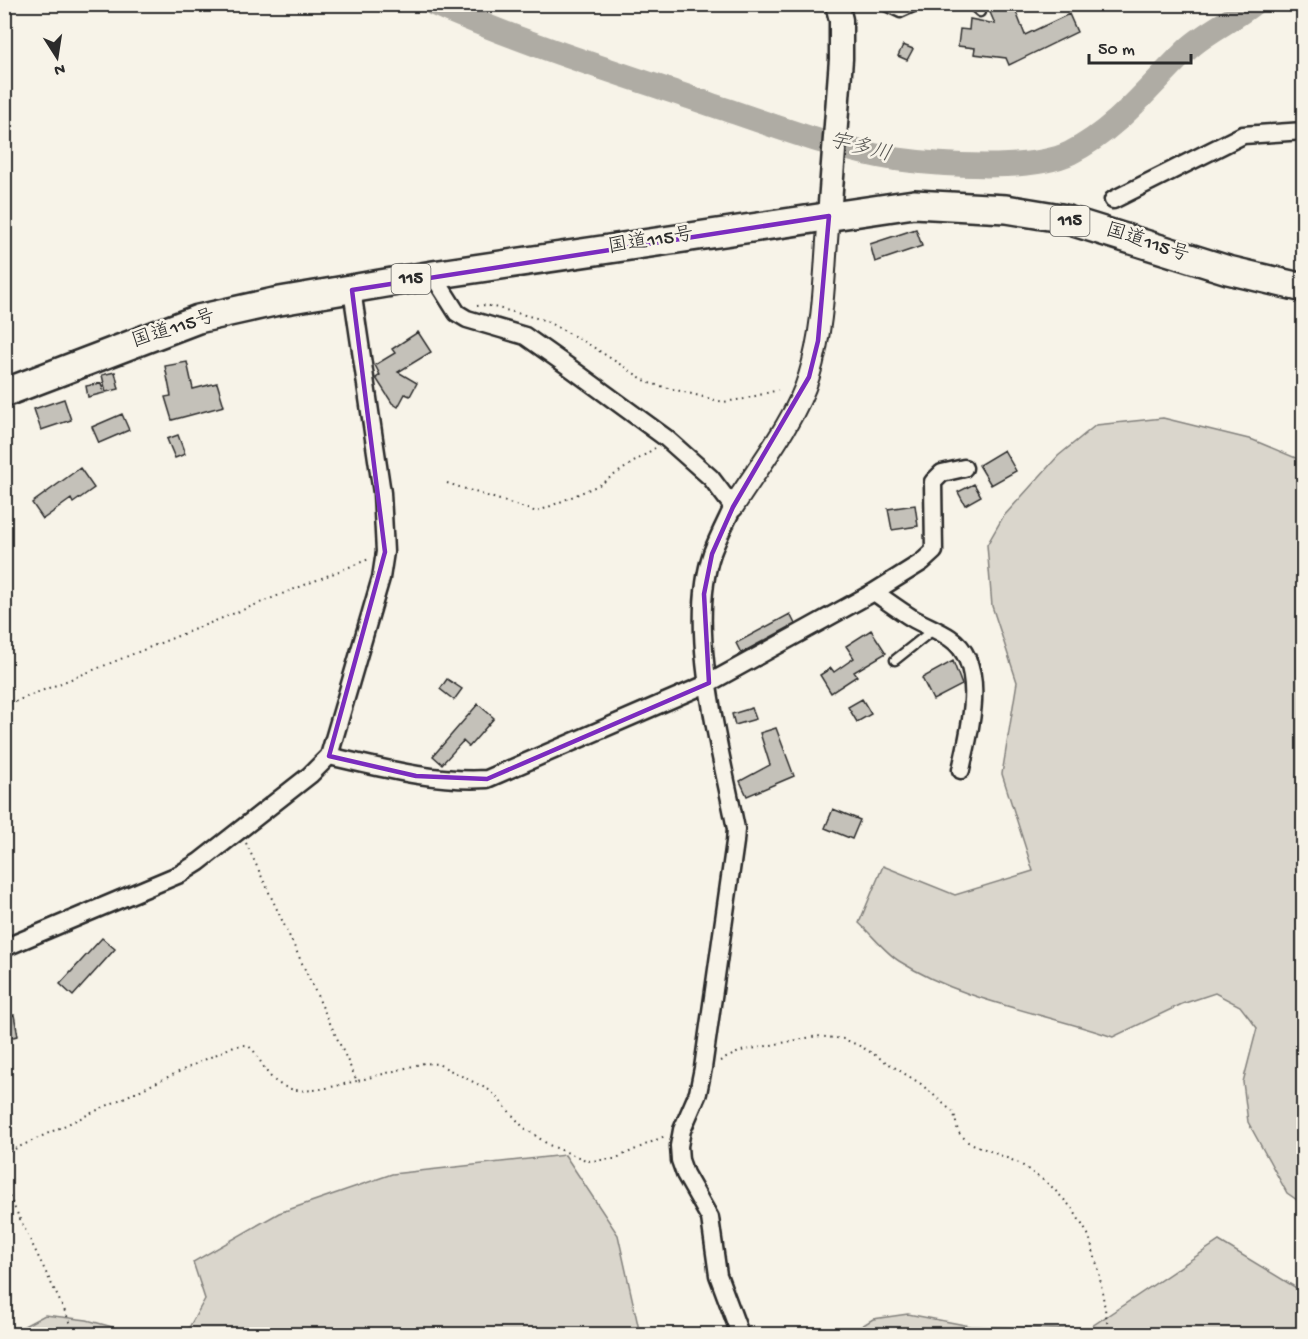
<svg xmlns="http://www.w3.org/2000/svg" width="1308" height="1339" font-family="'Gochi Hand','Klee One',sans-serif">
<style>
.green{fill:#dad6cc;stroke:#82807c;stroke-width:1.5}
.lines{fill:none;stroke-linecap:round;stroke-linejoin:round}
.river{stroke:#afaca4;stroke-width:24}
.building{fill:#c4c1b9;stroke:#2b2b2b;stroke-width:1.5}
.service-casing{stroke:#2b2b2b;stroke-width:13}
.minor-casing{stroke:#2b2b2b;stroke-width:21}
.tertiary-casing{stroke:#2b2b2b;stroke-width:24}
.secondary-casing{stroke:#2b2b2b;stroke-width:27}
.trunk-casing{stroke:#2b2b2b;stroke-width:32}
.path{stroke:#2b2b2b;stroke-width:2;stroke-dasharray:1.5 4.5;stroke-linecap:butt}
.service{stroke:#f7f3e8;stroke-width:8}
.minor{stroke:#f7f3e8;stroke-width:16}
.tertiary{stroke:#f7f3e8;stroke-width:20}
.secondary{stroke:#f7f3e8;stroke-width:22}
.trunk{stroke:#f7f3e8;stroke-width:27}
.marked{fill:none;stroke:#7b2cbf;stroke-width:4.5;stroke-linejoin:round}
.labels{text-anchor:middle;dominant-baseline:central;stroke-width:5;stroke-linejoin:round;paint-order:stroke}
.shield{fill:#f7f3e8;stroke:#686764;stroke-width:1.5}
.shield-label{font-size:18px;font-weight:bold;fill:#2b2b2b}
.street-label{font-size:20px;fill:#2b2b2b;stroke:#f7f3e8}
.water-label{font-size:21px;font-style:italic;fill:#53524f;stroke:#f7f3e8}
</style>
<rect width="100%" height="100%" fill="#f7f3e8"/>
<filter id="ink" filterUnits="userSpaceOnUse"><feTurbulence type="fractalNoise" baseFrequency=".0167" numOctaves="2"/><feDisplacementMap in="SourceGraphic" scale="12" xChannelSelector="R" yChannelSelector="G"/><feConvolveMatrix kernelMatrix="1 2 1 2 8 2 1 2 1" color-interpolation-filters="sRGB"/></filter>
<g filter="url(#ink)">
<path class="green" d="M1163,418L1253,440L1303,461V1204L1287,1193L1248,1122L1243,1082L1257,1028L1240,1006L1215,993L1182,1004L1113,1037C1041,1012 964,1002 899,961C885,952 872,935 859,923L883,866L955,895L1033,871L1002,774L1017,682L992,606L987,545L1003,517L1058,456L1096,425Z
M565,1155L618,1235L640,1334H9L45,1315L87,1320L134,1333L187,1331L205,1299L193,1262L279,1213L392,1174Z
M1219,1241L1303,1292V1334H849L873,1319L908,1314L970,1326L1086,1330Z"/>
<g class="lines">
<path class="river" d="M434,4C524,44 619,73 712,105C771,124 833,149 895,159C938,165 1031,172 1070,153C1118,129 1151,84 1189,48C1208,31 1233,20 1253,4"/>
</g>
<path class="building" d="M1003,4H1013L1025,35L1069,14L1077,32L1009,65L1006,58L974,54L975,48L958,46L960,29L969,30L970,19L995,24L989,10Z
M903,45L913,49L907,60L898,56Z
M916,229L922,246L875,262L870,244Z
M418,332L431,352L398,372L417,383L410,396L405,394L398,407L392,403L376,378L380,375L375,365L395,353L392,349Z
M187,362L193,389L217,383L224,406L172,420L165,397L171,396L165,366Z
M115,372L119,389L106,392L102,375Z
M101,383L104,393L88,397L86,386Z
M64,399L71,420L41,430L34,409Z
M122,414L129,430L99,443L92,427Z
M178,435L185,454L175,458L167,439Z
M1004,450L1016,471L991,485L979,465Z
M80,468L94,488L73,503L71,499L43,519L32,503Z
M974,484L981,496L965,505L958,492Z
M915,505L918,526L892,530L888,509Z
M790,614L795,624L741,653L736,643Z
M871,630L886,653L854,672L857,676L831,693L820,675L831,668L834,672L854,658L846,646Z
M953,661L962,685L933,700L922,678Z
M447,679L462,689L454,700L440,689Z
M862,699L871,714L857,722L848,707Z
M478,704L494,718L469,747L463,741L442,764L433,756Z
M752,708L756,719L735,725L732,714Z
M776,728L794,776L747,796L740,781L770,765L760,733Z
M833,809L860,820L852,839L825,828Z
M102,938L115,949L73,996L60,984Z
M14,1015L18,1036L4,1039V1017Z"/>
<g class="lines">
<g class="service-casing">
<path id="service" d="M881,4L900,13L920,4
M971,4L980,12
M895,660L934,629"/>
</g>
<g class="minor-casing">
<path id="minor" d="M1113,200L1243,135L1304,131
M433,275L457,313L467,319L525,336L569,367L666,438L711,478L733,507C726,522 718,537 712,553C686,629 721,751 736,829L735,842L703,1068L698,1093L682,1130L679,1146L680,1160L685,1174L710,1218L718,1275L740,1334
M874,592L922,562L934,551L933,482L942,473L964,468
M329,756C382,768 432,782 487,779L709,683L874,592C887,601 899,610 912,618C924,625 938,630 950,638C989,664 969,732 961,770
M4,948L180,874L199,862L310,775L329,756L381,578L385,552L382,493L352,290"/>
</g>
<g class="tertiary-casing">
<path id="tertiary" d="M733,507C757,469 797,418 809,376C825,325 824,268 829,216"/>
</g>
<g class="secondary-casing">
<path id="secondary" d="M829,216L841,59V20L837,4"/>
</g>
<g class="trunk-casing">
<path id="trunk" d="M4,393L198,319L274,302L433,275L914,204L1006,209L1061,218L1228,270L1304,288"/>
</g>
<path class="path" d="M477,306L486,305L544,320L587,343L649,383L723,402L744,399L778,390
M447,483L537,512L599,485L655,448
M4,706L369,559
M246,843L357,1081L424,1063L438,1064L491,1091L523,1127L549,1145L588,1161L614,1159L665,1136
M720,1061L741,1051L817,1036L844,1039L862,1047L921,1084L954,1113L958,1132L968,1142L1019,1163L1050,1185L1072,1208L1089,1236L1099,1272L1109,1334
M4,1154L234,1046C239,1046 244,1044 248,1046C262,1054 262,1081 291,1089C312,1094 337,1085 357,1081
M4,1186L71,1324"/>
<use href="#service" class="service"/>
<use href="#minor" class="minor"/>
<use href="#tertiary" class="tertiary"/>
<use href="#secondary" class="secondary"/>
<use href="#trunk" class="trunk"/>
</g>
</g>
<path class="marked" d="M829,216L818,341L809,377L733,507L712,554L704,594L709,683L487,779L416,776L329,756L385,552L352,290Z"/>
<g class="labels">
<g class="shield">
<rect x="1050.5" y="206" width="39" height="30" rx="4.5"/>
<rect x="391.5" y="264" width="39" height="30" rx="4.5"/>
</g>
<g class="shield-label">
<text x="1070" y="221">115</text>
<text x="411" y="279">115</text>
</g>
<g class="street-label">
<text transform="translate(651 242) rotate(-9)">国道115号</text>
<text transform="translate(1147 244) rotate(18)">国道115号</text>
<text transform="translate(174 330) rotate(-18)">国道115号</text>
</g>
<g class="water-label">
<text transform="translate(860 149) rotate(14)">宇多川</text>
</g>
</g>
<rect width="1308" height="1339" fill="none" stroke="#f7f3e8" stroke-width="24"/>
<rect x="12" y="12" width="1284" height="1315" fill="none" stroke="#2b2b2b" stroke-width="2" filter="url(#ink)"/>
<g transform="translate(57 57) rotate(168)" stroke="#f7f3e8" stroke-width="4.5" paint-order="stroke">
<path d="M0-4.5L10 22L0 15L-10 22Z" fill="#2b2b2b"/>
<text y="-9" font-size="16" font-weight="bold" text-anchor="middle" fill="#2b2b2b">N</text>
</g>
<path d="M1089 54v9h102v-9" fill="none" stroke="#2b2b2b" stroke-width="3"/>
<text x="1098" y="54" font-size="18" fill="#2b2b2b" stroke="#f7f3e8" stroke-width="4.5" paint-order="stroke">50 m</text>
</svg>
